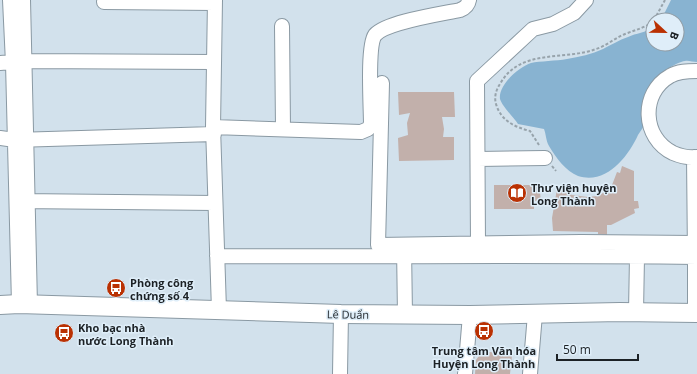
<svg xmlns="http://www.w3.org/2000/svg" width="697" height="374" font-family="'Open Sans',sans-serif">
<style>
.water{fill:#88b3d1}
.building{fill:#c2b0ab}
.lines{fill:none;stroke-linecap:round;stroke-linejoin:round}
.minor-casing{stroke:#8a99a3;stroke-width:16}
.major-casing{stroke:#8a99a3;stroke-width:20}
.path{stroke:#97a3ab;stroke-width:2;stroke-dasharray:3 2;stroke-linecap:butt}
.minor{stroke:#fff;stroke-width:14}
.major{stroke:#fff;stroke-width:18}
.labels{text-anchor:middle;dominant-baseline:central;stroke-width:3;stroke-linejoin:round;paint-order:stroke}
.poi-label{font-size:11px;font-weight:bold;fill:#1c2125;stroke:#dfeef9;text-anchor:start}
.street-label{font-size:11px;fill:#1c2125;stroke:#dfeef9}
</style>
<rect width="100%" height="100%" fill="#d2e1ec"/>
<path class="water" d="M671,0H697V62C693,62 688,60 685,61C676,62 657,75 652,82C645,91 641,101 642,113C642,117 644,121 644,125C643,128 640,132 638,135C628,157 606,185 578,176C566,171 556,158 549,146C546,141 546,134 544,129L518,124C514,118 502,106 500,99C498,85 519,67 531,63C540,61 556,61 567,59C579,57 592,54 603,49C611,45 619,40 628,37C636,33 646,33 653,27V44H677V20H660L664,14Z"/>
<path class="building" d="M398,92H454L455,117H442L444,129L443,137H454V160L399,161L398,138L408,135L407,123L410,113L399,115Z
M622,166L634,171V201H638L639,208L634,209L635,213L611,225H607V235L598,234V232L553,231L552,218L557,189L572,195L588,197L597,196L603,193L612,185L617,172L620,173Z
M494,185H539L541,201H534V209H494Z
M490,352L512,355L510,374H475L476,360L481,353Z"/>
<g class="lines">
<g class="minor-casing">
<path id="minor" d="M10,0L13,63L19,304
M23,0L30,305
M215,0L213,127L219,310
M104,2L215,3
M282,26L283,129
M0,63L24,61L213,62
M697,71C688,71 678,71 670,76C640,93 642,138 673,153C680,156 689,158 697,157
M382,83L378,245L581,242L695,243
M213,127L361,132L368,129L371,124C371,108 367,46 375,35C386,22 441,14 460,10C465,8 468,6 469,0
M0,138L15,140L214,134
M694,157L695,257V313
M478,159L545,158
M19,201L215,203
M478,244L477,81L533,29L553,24L574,13L586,0
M404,247L405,315
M217,256C377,257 537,255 697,257
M636,312L637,257
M340,374L341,314
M465,374L470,315
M530,374L535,314"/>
</g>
<g class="major-casing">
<path id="major" d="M0,305L19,304L341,314L470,315L620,312L697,313"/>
</g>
<path class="path" d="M654,20L665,0
M539,145L530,131C515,127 501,121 496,104C494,97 496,90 500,84C520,48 564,61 596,49C606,46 615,38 625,34C635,30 644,28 653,22
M552,166L556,171"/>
<use href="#minor" class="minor"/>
<use href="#major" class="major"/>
</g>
<defs>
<g id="library-disc" transform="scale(1)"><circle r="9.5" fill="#ba3103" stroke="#dfeef9"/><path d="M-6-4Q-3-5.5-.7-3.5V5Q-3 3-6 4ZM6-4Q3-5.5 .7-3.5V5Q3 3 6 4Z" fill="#fff"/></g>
<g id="bus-disc" transform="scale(1)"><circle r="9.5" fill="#ba3103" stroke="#dfeef9"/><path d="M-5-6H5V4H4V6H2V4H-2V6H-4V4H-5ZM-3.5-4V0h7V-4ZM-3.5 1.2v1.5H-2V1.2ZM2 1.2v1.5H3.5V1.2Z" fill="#fff"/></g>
</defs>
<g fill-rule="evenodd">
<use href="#library-disc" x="517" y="193"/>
<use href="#bus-disc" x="116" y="288"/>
<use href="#bus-disc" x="484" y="331"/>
<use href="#bus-disc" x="64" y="333"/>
</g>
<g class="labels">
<g class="poi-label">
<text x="531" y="187">Thư viện huyện<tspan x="531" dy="13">Long Thành</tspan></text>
<text x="130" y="282">Phòng công<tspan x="130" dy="13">chứng số 4</tspan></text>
<text x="78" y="327">Kho bạc nhà<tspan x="78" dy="13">nước Long Thành</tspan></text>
<text x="484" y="350" text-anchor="middle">Trung tâm Văn hóa<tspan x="484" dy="13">Huyện Long Thành</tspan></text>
</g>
<g class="street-label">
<text transform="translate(348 314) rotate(1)">Lê Duẩn</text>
</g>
</g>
<g transform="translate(665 32) rotate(112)"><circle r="19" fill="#dfeef9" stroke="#919ca4"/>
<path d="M0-3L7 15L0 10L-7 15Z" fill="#ba3103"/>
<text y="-6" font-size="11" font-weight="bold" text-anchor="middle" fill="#1c2125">B</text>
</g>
<path d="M557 354v6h81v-6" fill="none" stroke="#1c2125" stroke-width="2"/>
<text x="563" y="354" font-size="12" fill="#1c2125" stroke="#dfeef9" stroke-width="3" paint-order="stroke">50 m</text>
</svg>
